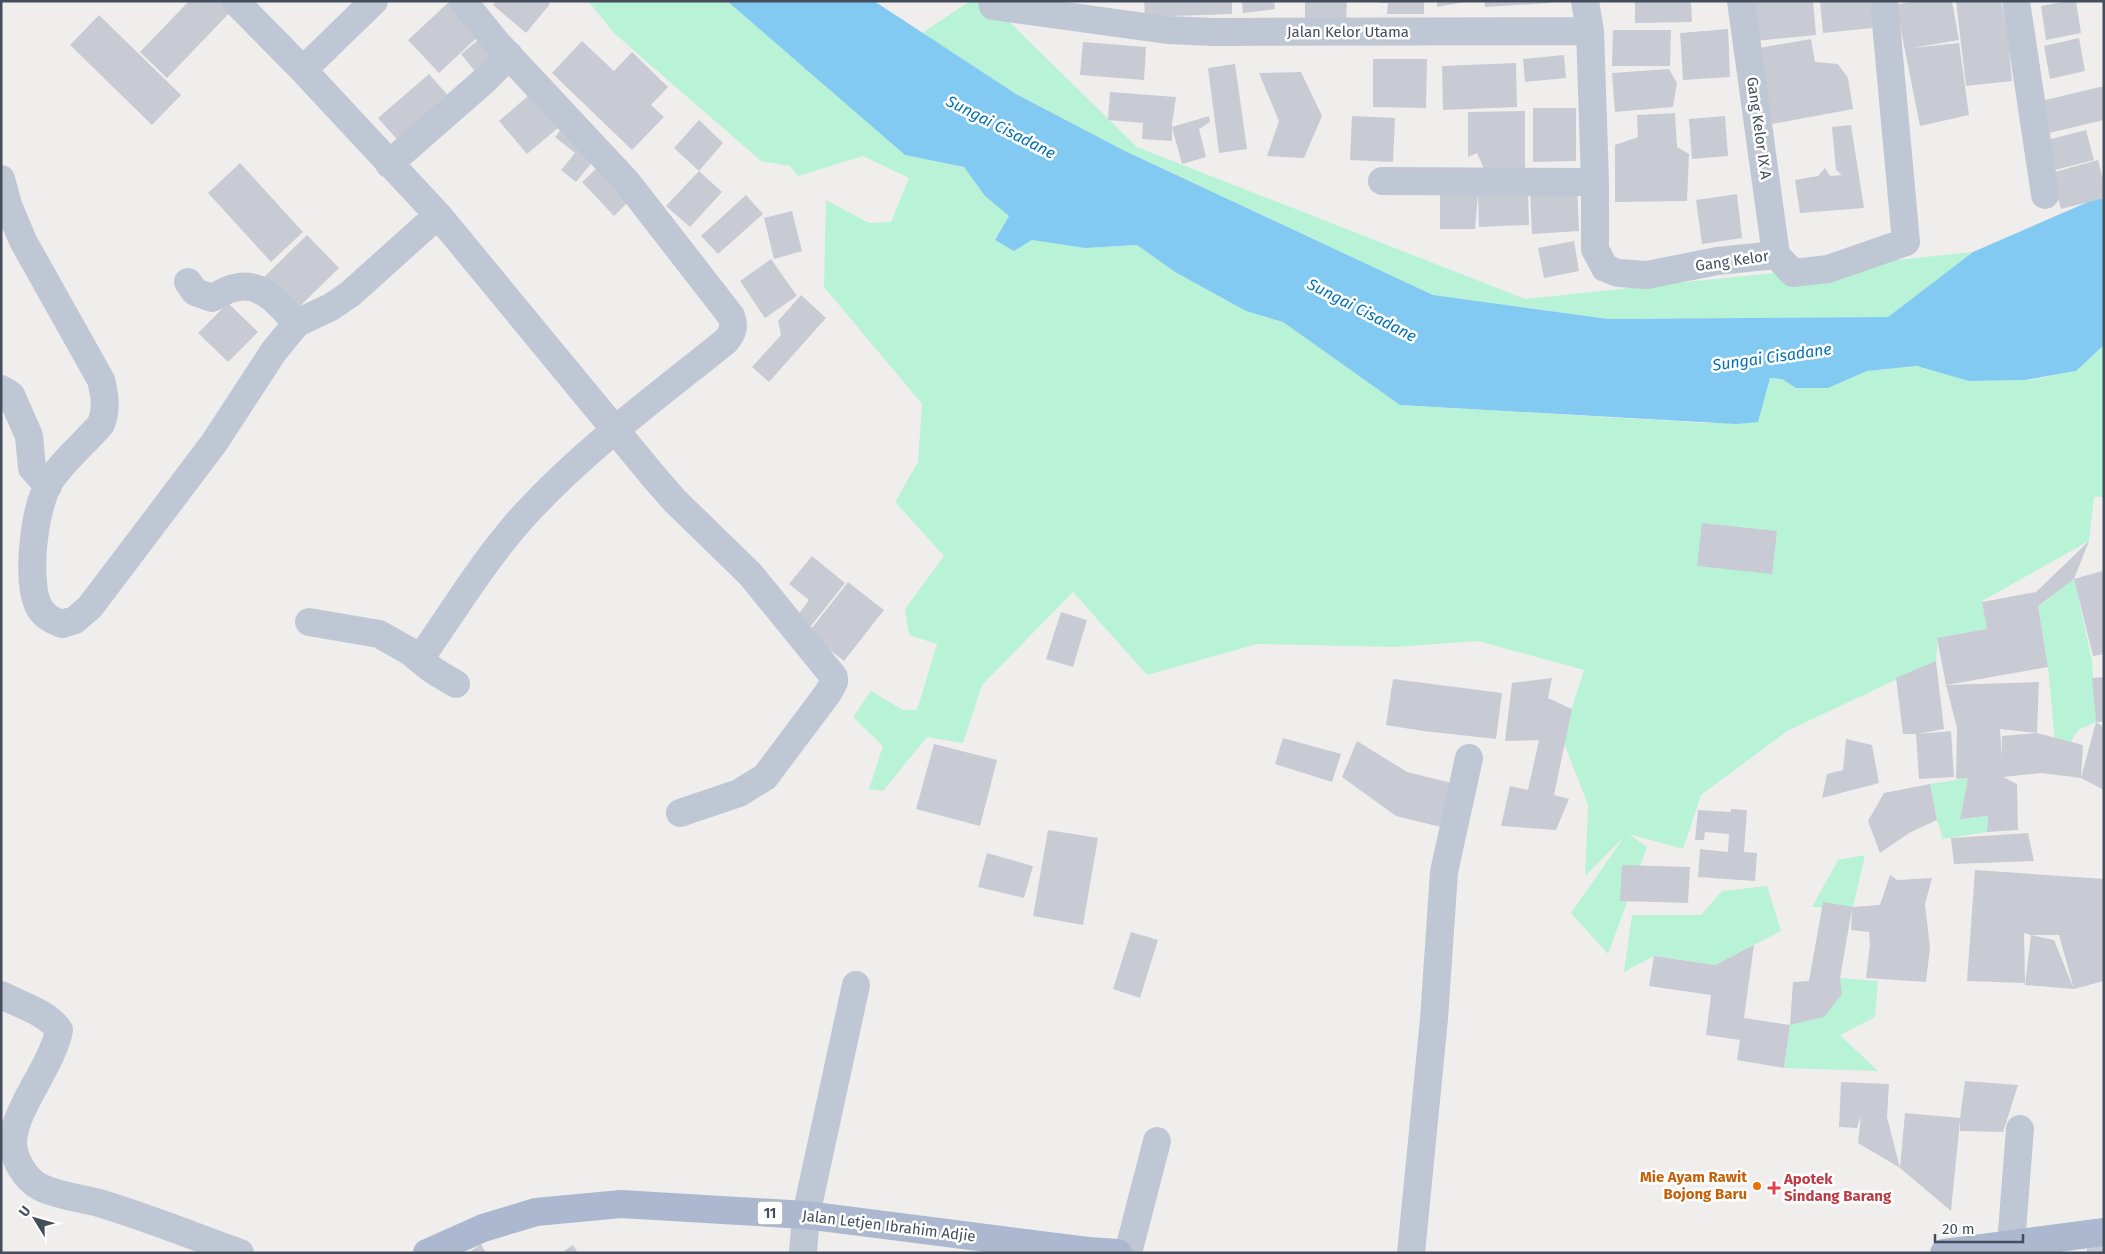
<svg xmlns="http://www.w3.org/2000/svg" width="2105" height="1254" font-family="'Fira Sans',sans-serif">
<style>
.green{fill:#b8f2d7}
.water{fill:#82caf2}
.building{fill:#c9cbd4}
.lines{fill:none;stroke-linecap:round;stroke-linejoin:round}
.street{stroke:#c0c7d4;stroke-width:28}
.primary{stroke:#abb8cf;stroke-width:28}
.food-dot{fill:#e8710a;stroke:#fff;stroke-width:2}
.health-dot{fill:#e0444e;stroke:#fff;stroke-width:2}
.labels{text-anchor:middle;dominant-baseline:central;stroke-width:5;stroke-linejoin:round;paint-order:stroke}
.shield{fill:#fff;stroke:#7c828d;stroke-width:1}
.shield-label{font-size:14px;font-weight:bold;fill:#444d5c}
.street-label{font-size:15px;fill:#444d5c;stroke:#fff}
.food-label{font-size:15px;font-weight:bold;fill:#c56008;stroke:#fff;text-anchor:end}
.health-label{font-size:15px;font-weight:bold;fill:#be3a42;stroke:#fff;text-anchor:start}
.water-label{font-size:16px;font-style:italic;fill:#0272b2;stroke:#fff}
</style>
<rect width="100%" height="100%" fill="#f0eeed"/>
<path class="green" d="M588,1H727L905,155L964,167L985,196L1009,216L995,239L1014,250L1032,240L1085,248L1137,245L1175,272L1246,311L1283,322L1400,405L1706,423L1758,421L1769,378L1782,379L1796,388H1828L1867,371L1921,366L1969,381L2031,380L2076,371L2104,345V497H2094L2089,541L1982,601L1987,629L1938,638L1936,661L1787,731L1701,795L1683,849L1629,834L1647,847L1608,954L1571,913L1624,837L1585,876L1588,805L1562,738L1584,670L1478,641L1394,647L1257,644L1147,675L1073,592L982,685L963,743L927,737L883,791L869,789L883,746L853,717L871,691L903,710H917L937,644L909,635L905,609L944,556L895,502L918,462L922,404L824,287L826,200L869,223L891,222L909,178L863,156L798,176L790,166L761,161L615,34Z
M970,1H992L993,6L1137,147L1525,299L1973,252L1888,317L1608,319L1433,295L1125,151L1016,94L922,33Z
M2074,579L2092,660L2096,722L2078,730L2071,742H2055L2048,667L2038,606Z
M1968,778L1960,819L1988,816L1987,832L1943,839L1937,820L1930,784Z
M1865,855L1853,907H1812L1838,860Z
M1767,886L1781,931L1715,965L1654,956L1624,972L1632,915H1701L1722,891Z
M1840,978L1878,981L1875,1017L1840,1035L1878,1071L1784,1068L1790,1025L1824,1017Z"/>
<path class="water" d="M727,1H874L1016,94L1125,151L1433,295L1608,319L1888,317L1973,252L2104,195V345L2076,371L2025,380L1969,381L1917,366L1867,371L1828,388H1796L1782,379L1770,378L1758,422L1736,424L1400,405L1283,322L1246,311L1175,272L1137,245L1085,248L1032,240L1014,251L995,240L1009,216L985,196L964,167L905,155Z"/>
<path class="building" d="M189,1H231L236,6L167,78L140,52Z
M450,1L484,31L439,73L408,40Z
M496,1H547L550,4L526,33L493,5Z
M1144,1H1232V14L1145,17Z
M1242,1H1274L1275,9L1243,13Z
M1305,1H1347L1346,21L1305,22Z
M1378,1H1424V14H1387L1388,3H1378Z
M1437,1H1464L1465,2L1437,7Z
M1484,1H1551V3L1485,7Z
M1635,1H1691L1692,22L1635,23Z
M1763,1H1813L1816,35L1756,41L1753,2Z
M1820,1H1870L1873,28L1823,33Z
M1914,1H1952L1959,40L1912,48L1959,43L1969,115L1920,126L1896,5Z
M1956,1H2001L2008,38L2012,81L1966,86Z
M2068,1H2076L2081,33L2046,40L2041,6Z
M99,15L181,95L152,125L70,45Z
M1728,29L1730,77L1683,80L1680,33Z
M1613,30H1671L1670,66H1612Z
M483,36L503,60L481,79L461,54Z
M2079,38L2085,71L2050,79L2044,46Z
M1811,39L1815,62L1838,64L1848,78L1853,109L1772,124L1759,48Z
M582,41L614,71L632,52L668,87L651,105L664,117L632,150L552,73Z
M1083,42L1146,47L1144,80L1080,75Z
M1564,55L1566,78L1525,82L1523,59Z
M1373,59H1427L1426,108L1373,107Z
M1516,63L1517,107L1443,110L1442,66Z
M1235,64L1247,149L1219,153L1208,68Z
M1669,69L1677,83L1673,107L1615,112L1612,73Z
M1301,72L1322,116L1304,158L1267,156L1279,121L1259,73Z
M429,74L453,101L402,145L378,118Z
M2104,86V120L2049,133L2041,101Z
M536,89L565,122L527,154L499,121Z
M1110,92L1176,97L1172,124V141L1142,139L1143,123L1108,120Z
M1533,108H1576V161L1533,162Z
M1525,111V171H1485L1477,153L1468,157V112Z
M1675,113L1677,147L1689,154L1687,201L1615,202V145L1638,137L1637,115Z
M1209,116L1210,122L1199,129L1206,157L1182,164L1172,127Z
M1352,116L1395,118L1393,162L1350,160Z
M1725,116L1728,156L1692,159L1689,119Z
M699,120L723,143L699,171L674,148Z
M1851,125L1864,208L1800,213L1795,180L1818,176L1825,168L1830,176L1842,175L1836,170L1832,127Z
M563,127L598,155L576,182L561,170L575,153L555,137Z
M2086,130L2094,160L2051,171L2043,141Z
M2098,160L2104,183V198L2061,209L2051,173Z
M240,163L303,232L271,262L208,193Z
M598,167L630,200L614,216L582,182Z
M699,171L722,192L690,227L666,206Z
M1577,187L1579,231L1532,234L1530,189Z
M1440,191L1478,194L1475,229H1440Z
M1528,191L1529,225L1479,227L1478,194Z
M1737,194L1742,238L1702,244L1696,200Z
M746,195L763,214L718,254L701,236Z
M792,211L802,251L774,259L764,218Z
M307,235L339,268L295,311L263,278Z
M1574,241L1579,271L1544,278L1538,248Z
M771,259L797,296L765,318L740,281Z
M801,295L826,318L769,382L752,367L781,335L778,321Z
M228,303L258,332L228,362L198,333Z
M1702,523L1777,531L1772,574L1697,566Z
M2089,541L2074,579L2038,606L2048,667L1946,685L1937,638L1987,629L1982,602L2036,592Z
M812,556L845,583L811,626L798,615L809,600L789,584Z
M2102,571L2104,579V654L2093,656L2074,579Z
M848,582L884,610L844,661L808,633Z
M1061,612L1087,620L1073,667L1046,659Z
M1936,661L1944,729L1918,734L1951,731L1954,777L1919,779L1916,734H1903L1896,678Z
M2104,677V722H2096L2092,678Z
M1552,678L1548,698L1572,709L1554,795L1569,799L1556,830L1501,826L1510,786L1528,790L1539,740L1505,741L1512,683Z
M1393,679L1502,693L1496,739L1423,731L1386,725Z
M2039,682L2037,733L2000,729L2002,757V736L2037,733L2083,745L2081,778L2096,722L2104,727V790L2081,778L2041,773L2003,777L2017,784L2018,830L1987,832L1988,816L1960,819L1968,778L1956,779L1957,728L1946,685Z
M1283,738L1341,754L1332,782L1275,764Z
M1846,739L1872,745L1879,783L1822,798L1827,774L1843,770Z
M1357,741L1407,772L1460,785L1449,829L1396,816L1342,777Z
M934,744L997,760L980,826L916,809Z
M1930,784L1937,820L1909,833L1880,853L1868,821L1884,793Z
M1731,809L1747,810L1744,852L1757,853L1755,881L1698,877L1700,849L1728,852L1729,834L1705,832L1704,840H1695L1698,810L1731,812Z
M1048,830L1098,838L1083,925L1033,916Z
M2028,833L2034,861L1954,864L1951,838Z
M987,853L1033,866L1024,898L978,887Z
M1622,865L1690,867L1688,903L1620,901Z
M1975,870L2104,879V981L2074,989L2059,935H2031L2054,940L2074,989L2025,985L2031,935L2024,933L2025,983L1967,981Z
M1890,875L1897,880L1932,878L1925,904L1930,947L1926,982L1866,978L1870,945L1869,932L1851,930L1852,909L1840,978L1842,994L1824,1017L1790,1025L1793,982L1809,981L1823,902L1853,907L1880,905Z
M1131,932L1158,940L1140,998L1113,989Z
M1754,945L1744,1018L1790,1025L1784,1068L1737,1060L1740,1040L1706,1035L1711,995L1649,986L1654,956L1715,965Z
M1965,1081L2018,1085L2003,1132L1960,1131V1121L1951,1211L1900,1168L1905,1113L1960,1118Z
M1841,1082L1889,1084L1887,1117L1900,1168L1858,1143L1861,1116L1857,1128L1839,1127Z
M2104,1243V1253H2087V1244Z
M481,1244L486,1253H468Z
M573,1245L578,1253H561Z"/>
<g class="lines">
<path class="street" d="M235,1L303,70L438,215L654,477L675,501L750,574L834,677V682L828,693L765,777L739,793L680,813
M992,1L993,6L1167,30L1214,32L1590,31
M1585,1L1590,31L1595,182V249L1605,268L1618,273L1647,275L1717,261L1776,255L1793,273L1828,269L1906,242L1884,1
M1741,1L1776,255
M2016,1L2045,195
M303,70L374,1
M389,164L486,79L509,55
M1,179L8,205L23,241L101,380C105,396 107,408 101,424C86,442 66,458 52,478C34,503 26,578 38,605C43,616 52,620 62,624L75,620L90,607L214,443L274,351L297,323L331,307L350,294L438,215
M1382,181L1595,182
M188,282L195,292L212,298C219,295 227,289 234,288C262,280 280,306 297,323
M1,389L11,395L29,436L32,468L48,486
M309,622L379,634L409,651L434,671L456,684
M420,659C452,613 483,562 520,520C580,453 655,398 726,341C733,332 735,327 731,316L627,182L497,43L463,1
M1,995C20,1005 47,1012 59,1030C53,1065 13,1110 13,1143C14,1160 25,1179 40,1187C58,1196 80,1198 99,1203C146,1217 193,1236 240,1253
M2011,1244L2020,1129
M803,1253L806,1215L856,985
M1128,1253L1157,1141
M1411,1253L1434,1019L1444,872L1469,758"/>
<path class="primary" d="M427,1253L483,1228L536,1212L621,1204L806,1215L1088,1251L1118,1253
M1944,1253L2104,1232"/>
</g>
<circle class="food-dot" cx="1757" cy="1186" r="5"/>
<path class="health-dot" d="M1771.5 1180.5h5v5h5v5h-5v5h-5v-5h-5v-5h5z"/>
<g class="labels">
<rect class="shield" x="757.5" y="1201.5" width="25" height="23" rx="4"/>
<g class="shield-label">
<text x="770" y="1213">11</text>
</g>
<g class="street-label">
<text x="1348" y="32">Jalan Kelor Utama</text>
<text transform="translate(1759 128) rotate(82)">Gang Kelor IX A</text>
<text transform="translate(1732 261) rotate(-8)">Gang Kelor</text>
<text transform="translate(889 1226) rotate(7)">Jalan Letjen Ibrahim Adjie</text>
</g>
<g class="food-label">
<text x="1747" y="1177">Mie Ayam Rawit<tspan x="1747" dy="17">Bojong Baru</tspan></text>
</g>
<g class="health-label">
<text x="1784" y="1179">Apotek<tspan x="1784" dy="17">Sindang Barang</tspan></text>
</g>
<g class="water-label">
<text transform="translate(1001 127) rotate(27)">Sungai Cisadane</text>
<text transform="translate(1362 310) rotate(27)">Sungai Cisadane</text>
<text transform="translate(1772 357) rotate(-8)">Sungai Cisadane</text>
</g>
</g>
<rect width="2105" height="1254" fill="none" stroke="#444d5c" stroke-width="5"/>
<g transform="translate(35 1219) rotate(307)" stroke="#ffffff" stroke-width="4" paint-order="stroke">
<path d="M0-4L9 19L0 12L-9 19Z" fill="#444d5c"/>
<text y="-8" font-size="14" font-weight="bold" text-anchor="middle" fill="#444d5c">U</text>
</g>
<path d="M1935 1234v8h88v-8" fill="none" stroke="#444d5c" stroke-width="2.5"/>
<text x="1942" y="1234" font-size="15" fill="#444d5c" stroke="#ffffff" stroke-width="4" paint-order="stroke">20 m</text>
</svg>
